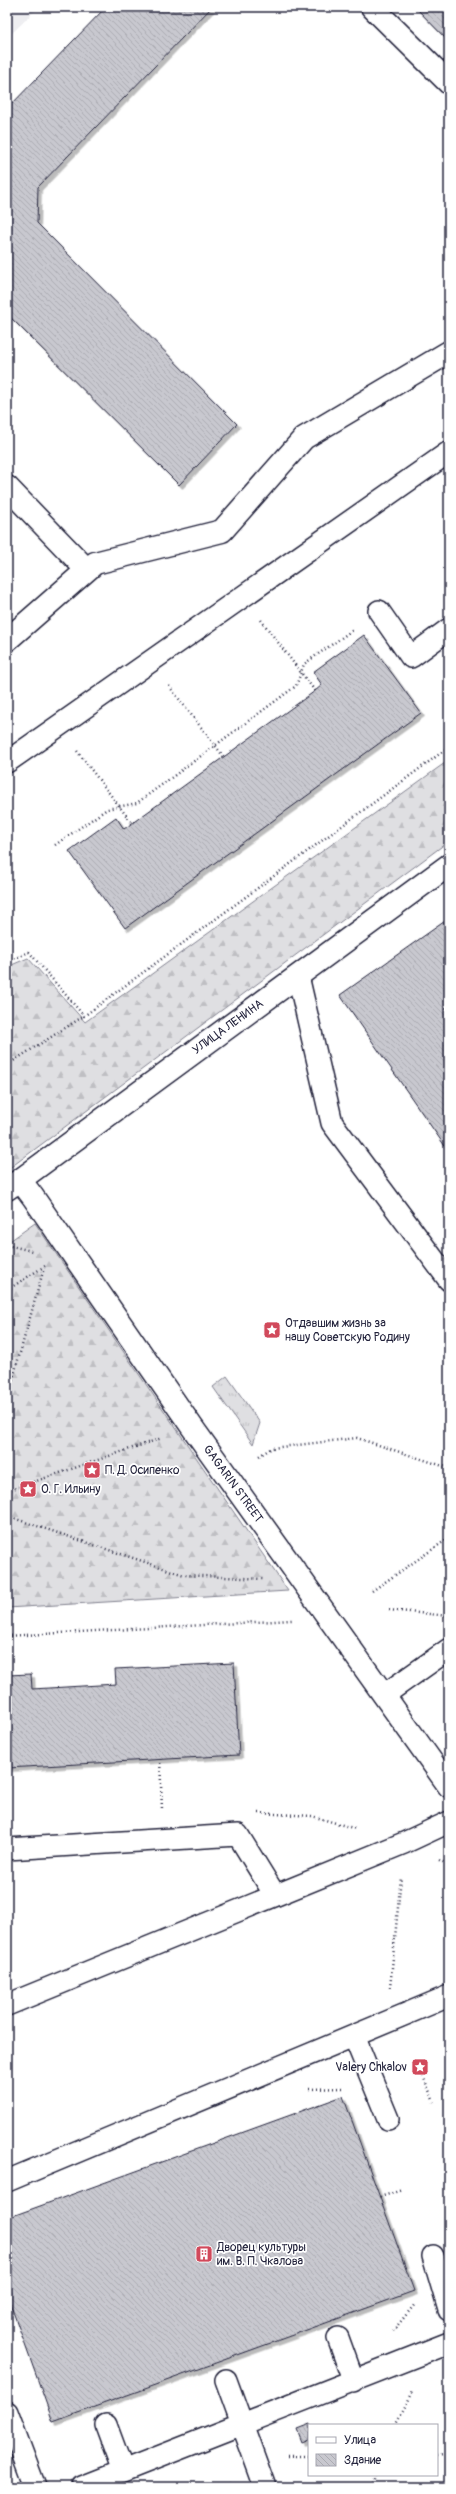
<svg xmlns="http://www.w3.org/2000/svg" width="456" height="2494" font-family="Pangolin,sans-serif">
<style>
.built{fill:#eeeef1}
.grass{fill:url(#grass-tufts);stroke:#80808e}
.forest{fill:url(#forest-firs);stroke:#80808e}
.building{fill:url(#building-back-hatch);stroke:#22223b;filter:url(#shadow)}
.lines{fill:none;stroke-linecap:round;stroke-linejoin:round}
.service-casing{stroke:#22223b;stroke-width:24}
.minor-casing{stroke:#22223b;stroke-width:25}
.tertiary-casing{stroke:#22223b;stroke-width:25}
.path{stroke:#22223b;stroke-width:2.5;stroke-dasharray:1 3;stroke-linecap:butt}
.service{stroke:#fff;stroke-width:21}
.minor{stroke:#fff;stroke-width:22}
.tertiary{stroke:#fff;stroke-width:22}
.labels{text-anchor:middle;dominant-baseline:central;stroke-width:3.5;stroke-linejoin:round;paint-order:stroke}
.street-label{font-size:12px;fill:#22223b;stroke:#fff}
.poi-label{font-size:12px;fill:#22223b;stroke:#fff;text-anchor:start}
</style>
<defs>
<pattern id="grass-tufts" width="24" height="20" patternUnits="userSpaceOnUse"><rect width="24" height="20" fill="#dfdfe2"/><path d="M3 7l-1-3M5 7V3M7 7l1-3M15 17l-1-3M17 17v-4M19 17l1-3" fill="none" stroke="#bfbfc3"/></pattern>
<pattern id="forest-firs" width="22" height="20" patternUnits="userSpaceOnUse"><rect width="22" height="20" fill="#dfdfe2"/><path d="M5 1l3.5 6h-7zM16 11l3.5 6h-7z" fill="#bfbfc3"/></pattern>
<pattern id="building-back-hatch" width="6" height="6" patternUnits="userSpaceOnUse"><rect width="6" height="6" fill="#c8c8cf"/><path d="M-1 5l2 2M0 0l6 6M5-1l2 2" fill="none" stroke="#acacb3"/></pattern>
<filter id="shadow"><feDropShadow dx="3.5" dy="3.5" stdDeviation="0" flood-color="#0004"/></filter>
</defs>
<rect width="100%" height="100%" fill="#fff"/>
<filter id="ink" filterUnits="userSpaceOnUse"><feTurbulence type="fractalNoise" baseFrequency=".025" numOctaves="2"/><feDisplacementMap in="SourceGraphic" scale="8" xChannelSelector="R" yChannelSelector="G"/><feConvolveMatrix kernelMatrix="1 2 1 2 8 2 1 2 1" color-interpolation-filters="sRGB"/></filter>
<g filter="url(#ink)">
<path class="built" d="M7,7H39L7,38Z"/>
<path class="grass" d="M227,1376L260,1423L253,1444L213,1387Z"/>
<path class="forest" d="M449,760V841L7,1170V967L28,958L85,1022Z
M35,1223L288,1591L7,1608V1243Z"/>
<path class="building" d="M106,7H212L38,187L37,223L237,424L179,485L7,314V109Z
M415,7H449V42Z
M364,635L421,713L125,928L69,851L116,817L124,829L315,691L322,685L313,672Z
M448,919L449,1006L445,1009L449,1015V1152L340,995Z
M234,1663L239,1755L7,1768V1675L31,1674L32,1689L116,1684L115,1669Z
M343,2096L414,2291L53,2422L7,2295V2218Z
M310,2424L309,2439L302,2442L297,2429Z"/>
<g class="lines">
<g class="service-casing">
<path id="service" d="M379,611L411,657L449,629
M7,762L449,452
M298,976L332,1123L449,1280
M384,1695L449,1649
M7,1849L238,1835L275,1895
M7,2005L404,1843L449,1822
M354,2036L388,2119
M7,2181L449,1996
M433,2256L449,2310
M338,2338L354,2382
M226,2380L265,2487
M7,2412L35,2487
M106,2425L123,2471
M82,2487L449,2343"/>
</g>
<g class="minor-casing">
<path id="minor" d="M372,7L449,83
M7,487L87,570
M7,640L95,563L222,531L304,438L449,352
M20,1180L449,865"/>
</g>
<g class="tertiary-casing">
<path id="tertiary" d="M7,1189L20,1180L33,1197L192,1427L449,1786"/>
</g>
<path class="path" d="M261,620L315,691
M169,686L224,757
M77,751L132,823
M55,845L107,809L137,803L296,686L304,664L354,629
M7,962L29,952L84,1016L449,747
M7,1065L84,1016
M7,1245L32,1251
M7,1290L45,1266
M7,1399L44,1268
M259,1456L272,1448L357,1438L449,1468
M7,1491L162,1438
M7,1516L184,1575L263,1579
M372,1591L449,1538
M389,1610L449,1616
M7,1636L292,1620
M160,1759L162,1809
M259,1813L312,1816L356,1829
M439,1860L449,1865
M390,1988L401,1877
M423,2076L434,2102
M309,2089L342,2088
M380,2197L402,2190
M393,2331L415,2304
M395,2425L414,2390
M287,2456H309
M437,2457L449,2455
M226,2487L231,2481
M371,2487L374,2475"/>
<use href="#service" class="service"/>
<use href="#minor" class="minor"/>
<use href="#tertiary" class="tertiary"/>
</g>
</g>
<defs>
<g id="sight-square" transform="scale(0.9)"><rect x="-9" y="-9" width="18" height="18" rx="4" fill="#d1495b" stroke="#fff"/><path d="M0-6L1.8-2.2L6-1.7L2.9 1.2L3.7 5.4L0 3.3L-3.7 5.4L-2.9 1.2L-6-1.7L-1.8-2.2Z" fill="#fff"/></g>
<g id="building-square" transform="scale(0.9)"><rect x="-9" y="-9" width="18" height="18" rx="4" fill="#d1495b" stroke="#fff"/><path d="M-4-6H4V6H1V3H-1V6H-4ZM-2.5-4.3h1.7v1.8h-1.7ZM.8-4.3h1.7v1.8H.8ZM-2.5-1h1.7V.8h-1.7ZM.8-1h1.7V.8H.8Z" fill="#fff"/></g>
</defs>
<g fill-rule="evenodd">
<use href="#sight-square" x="272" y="1330"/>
<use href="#sight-square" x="92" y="1470"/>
<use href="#sight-square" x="28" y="1489"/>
<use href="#sight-square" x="420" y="2067"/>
<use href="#building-square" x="204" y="2254"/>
</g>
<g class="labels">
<g class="street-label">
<text transform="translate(228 1027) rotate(-36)">УЛИЦА ЛЕНИНА</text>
<text transform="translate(233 1484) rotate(54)">GAGARIN STREET</text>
</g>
<g class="poi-label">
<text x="285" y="1323">Отдавшим жизнь за<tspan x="285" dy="14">нашу Советскую Родину</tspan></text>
<text x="105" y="1470">П. Д. Осипенко</text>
<text x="41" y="1489">О. Г. Ильину</text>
<text x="407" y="2067" text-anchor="end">Valery Chkalov</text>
<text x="217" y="2247">Дворец культуры<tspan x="217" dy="14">им. В. П. Чкалова</tspan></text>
</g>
</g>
<rect width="456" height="2494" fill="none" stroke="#fff" stroke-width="24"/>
<rect x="12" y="12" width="432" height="2470" fill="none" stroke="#22223b" stroke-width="1.5" filter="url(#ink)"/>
<rect x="308" y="2424" width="130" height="52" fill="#ffffff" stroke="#a7a7b1"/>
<rect x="316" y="2437" width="20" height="6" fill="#ffffff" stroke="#a7a7b1"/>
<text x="344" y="2444" font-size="12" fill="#22223b">Улица</text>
<rect x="316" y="2454" width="20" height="12" fill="url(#building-back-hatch)" stroke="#a7a7b1"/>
<text x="344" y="2464" font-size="12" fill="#22223b">Здание</text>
</svg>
